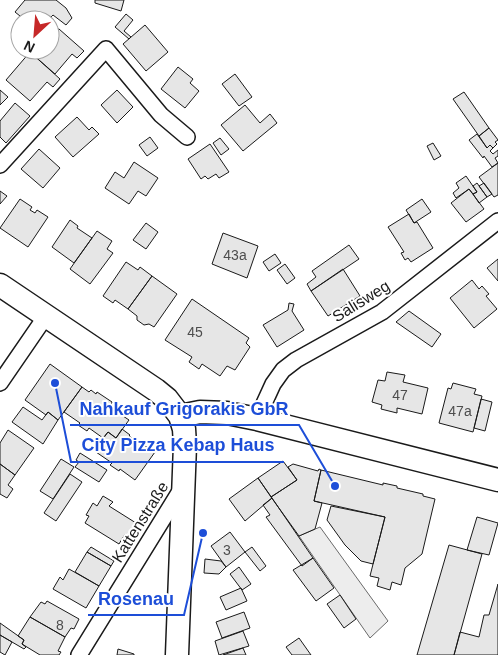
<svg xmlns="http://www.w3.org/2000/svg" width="498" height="655" font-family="Helvetica,sans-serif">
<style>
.built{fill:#ededed;stroke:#6a6a6a}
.building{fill:#e6e6e6;stroke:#1a1a1a}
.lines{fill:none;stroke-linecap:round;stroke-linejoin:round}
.street-casing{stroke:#1a1a1a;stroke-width:18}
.secondary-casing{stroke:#1a1a1a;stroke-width:25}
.street{stroke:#fff;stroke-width:15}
.secondary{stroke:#fff;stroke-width:22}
.labels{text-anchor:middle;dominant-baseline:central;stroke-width:4;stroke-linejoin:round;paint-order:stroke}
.number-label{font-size:14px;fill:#4d4d4d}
.street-label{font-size:16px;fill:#1a1a1a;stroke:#fff}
.leader{fill:none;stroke:#1d4ed8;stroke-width:2}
.callout-dot{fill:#1d4ed8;stroke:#fff;stroke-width:2}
.callout-label{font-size:18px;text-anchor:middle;font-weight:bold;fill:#1d4ed8;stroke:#fff;stroke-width:4;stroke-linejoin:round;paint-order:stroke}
</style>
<rect width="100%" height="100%" fill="#fff"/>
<path class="built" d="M320,527L388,621L370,638L299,536Z"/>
<path class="building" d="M25,0H56L66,8L72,18L66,25L53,15L48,20H25L15,12Z
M95,0H124L121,11L95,3Z
M126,14L133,20L124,31L131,37L129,39L115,27Z
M145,25L168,52L146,71L123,44Z
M59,29L84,51L77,58L72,54L55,74L30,52L31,50H50V30Z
M30,52L60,79L53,87L47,82L30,101L6,80Z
M178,67L193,79L190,83L199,91L185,108L161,89Z
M235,74L252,97L239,106L222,84Z
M0,90L8,97L0,105Z
M117,90L133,107L117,123L101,105Z
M464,92L489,128L479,136L453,99Z
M15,103L30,116L6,143L0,137V121Z
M245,105L260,123L270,114L277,123L243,151L221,125Z
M77,117L89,130L92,127L99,134L73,157L55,137Z
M489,128L498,140L495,142L497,144L493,148L490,145L487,148L479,136Z
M477,134L487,148L490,145L493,148L490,151L493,154L498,150V156L495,158L498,163L492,167L484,156L483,158L469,140Z
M150,137L158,148L147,156L139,145Z
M220,138L229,149L221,155L213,143Z
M433,143L441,156L434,160L427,146Z
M210,144L229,172L219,178L216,174L208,179L205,176L201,179L188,159Z
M39,149L60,168L43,188L21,169Z
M134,162L158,178L146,196L138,191L129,204L105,188L115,172L124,178Z
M498,163V195L494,197L479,177Z
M466,176L477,192L473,194L469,189L456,198L453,193L459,188L456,183Z
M477,183L487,197L479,203L473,194L477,192L473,186Z
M484,183L492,194L487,197L479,186Z
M469,189L484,209L466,222L451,203Z
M0,191L7,196L0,204Z
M20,199L32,207L30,210L35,213L37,210L48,217L28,247L0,228Z
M422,199L431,212L414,223L406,210Z
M409,214L414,223L417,222L433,248L411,262L408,258L405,260L401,253L404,252L388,227Z
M70,220L78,226L77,228L92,238L74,263L52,247Z
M146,223L158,232L146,249L133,240Z
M97,231L112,241L107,249L113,253L90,284L70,269Z
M223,233L258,246L247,278L212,264Z
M349,245L359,259L311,291L307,284L316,277L312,271Z
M275,254L281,263L269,271L263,262Z
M498,259V281L487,268Z
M126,262L138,270L140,267L152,276L128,309L115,300L113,303L103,296Z
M285,264L295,278L287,284L277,270Z
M343,269L360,296L328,316L311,291Z
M152,276L177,294L154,327L149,324L144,325L137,320V316L128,309Z
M472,280L479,289L482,286L489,294L486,296L497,309L474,328L450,298Z
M192,299L249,338L246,343L250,347L235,370L227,366L220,376L202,364L199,369L189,362L192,357L165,340Z
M289,303L294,304L292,311L304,330L277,347L263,325L288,310Z
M409,311L441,334L432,347L396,322Z
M50,364L82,387L58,420L48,412L46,415L25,400Z
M387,372L405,375L403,382L428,388L422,414L397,408V413L381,409L382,405L372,402L378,380L385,381Z
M453,383L476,389L474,394L482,396L473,432L439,423L448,388L451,389Z
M82,387L89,392L91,390L96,394L97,392L112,402L111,405L115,408L114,410L129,420L116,438L108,432L103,438L89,428L87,431L78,425L80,423L64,412Z
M481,399L492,402L485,431L474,428Z
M23,407L42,420L48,412L58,420L43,444L12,422Z
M122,429L130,435L129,436L155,452L135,480L120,469L119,471L110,465L112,463L96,452L102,444L100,443L108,432L116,438Z
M8,430L34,448L15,475L0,464V443Z
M80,453L107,470L99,482L75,467L79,462L76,460Z
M61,459L74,467L53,499L40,491Z
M283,461L297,480L271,497L258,478Z
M0,464L15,475L8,485L13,489L7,498L0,494Z
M293,464L318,471L319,469L321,470L314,501L322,503L315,529L299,536L271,497L297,480L288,467Z
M321,470L383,485V483L397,486V488L423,494V496L435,499L422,554L405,568L401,585L392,582L390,590L377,586L379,578L370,576L385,517L314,501Z
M70,474L82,482L56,521L44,513Z
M258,478L272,498L245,521L229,499Z
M103,496L113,502L109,506L136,523L127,536L125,534L119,544L85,523L89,516L86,515L93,503L97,506Z
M272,498L313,558L302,566L266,517L270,515L263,505Z
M331,506L385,517L373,564L361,561L345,545L327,520Z
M477,517L498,523L489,555L467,550Z
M230,532L245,552L226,567L211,546Z
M449,545L482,554L454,655H417Z
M91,547L114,561L111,566L87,552Z
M252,547L266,566L260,571L245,552Z
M87,552L111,566L99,586L75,572Z
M313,558L334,588L316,601L293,570Z
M205,559L221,561L226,567L219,574L204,573Z
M239,567L251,584L242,590L230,574Z
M69,569L99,586L86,608L53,589L60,577L63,580Z
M498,584V655H454L460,632L479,637L484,615H489Z
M241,588L247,601L226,610L220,597Z
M340,595L356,619L344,628L327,604Z
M47,601L79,619L74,629L71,628L65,637L30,617L41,602L45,604Z
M244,612L250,628L222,638L216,622Z
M30,617L65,637L58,651L61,652L59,655H40L22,644L24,640L18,636Z
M0,623L24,640L22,644L26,647L24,649L0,635Z
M243,631L249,646L219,655L215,641Z
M0,635L12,642L5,655L0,652Z
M299,638L311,655H292L286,647Z
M243,648L246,655H223Z
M118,649L134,654V655H117Z"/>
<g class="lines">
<g class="street-casing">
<path id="street" d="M0,165L106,49L161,115L187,137
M0,383L46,316
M257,419L273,384L283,370L296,360L382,312L498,221
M79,655L182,488"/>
</g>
<g class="secondary-casing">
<path id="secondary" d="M0,285L156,390L167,399L180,416L184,429L185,445L177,655
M180,416L200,412L227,413L257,419L498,480"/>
</g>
<use href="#street" class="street"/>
<use href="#secondary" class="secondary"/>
</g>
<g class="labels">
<g class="number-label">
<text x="235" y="255">43a</text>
<text x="195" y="332">45</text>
<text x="400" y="395">47</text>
<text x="460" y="411">47a</text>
<text x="227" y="550">3</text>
<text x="60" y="625">8</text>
</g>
<g class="street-label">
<text transform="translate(361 301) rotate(-32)">Salisweg</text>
<text transform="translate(140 522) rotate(-58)">Kattenstraße</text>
</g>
</g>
<path class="leader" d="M335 486L299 425H70M55 383L71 462H284M203 533L184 615H88"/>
<g class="callout-dot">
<circle cx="335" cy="486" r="5"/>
<circle cx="55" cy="383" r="5"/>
<circle cx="203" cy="533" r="5"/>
</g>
<g class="callout-label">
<text x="184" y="415">Nahkauf Grigorakis GbR</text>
<text x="178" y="451">City Pizza Kebap Haus</text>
<text x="136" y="605">Rosenau</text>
</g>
<g transform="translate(35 35) rotate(206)"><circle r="24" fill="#ffffff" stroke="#a3a3a3"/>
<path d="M0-4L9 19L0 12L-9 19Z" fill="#c62828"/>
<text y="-8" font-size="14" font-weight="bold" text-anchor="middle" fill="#1a1a1a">N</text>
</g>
</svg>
